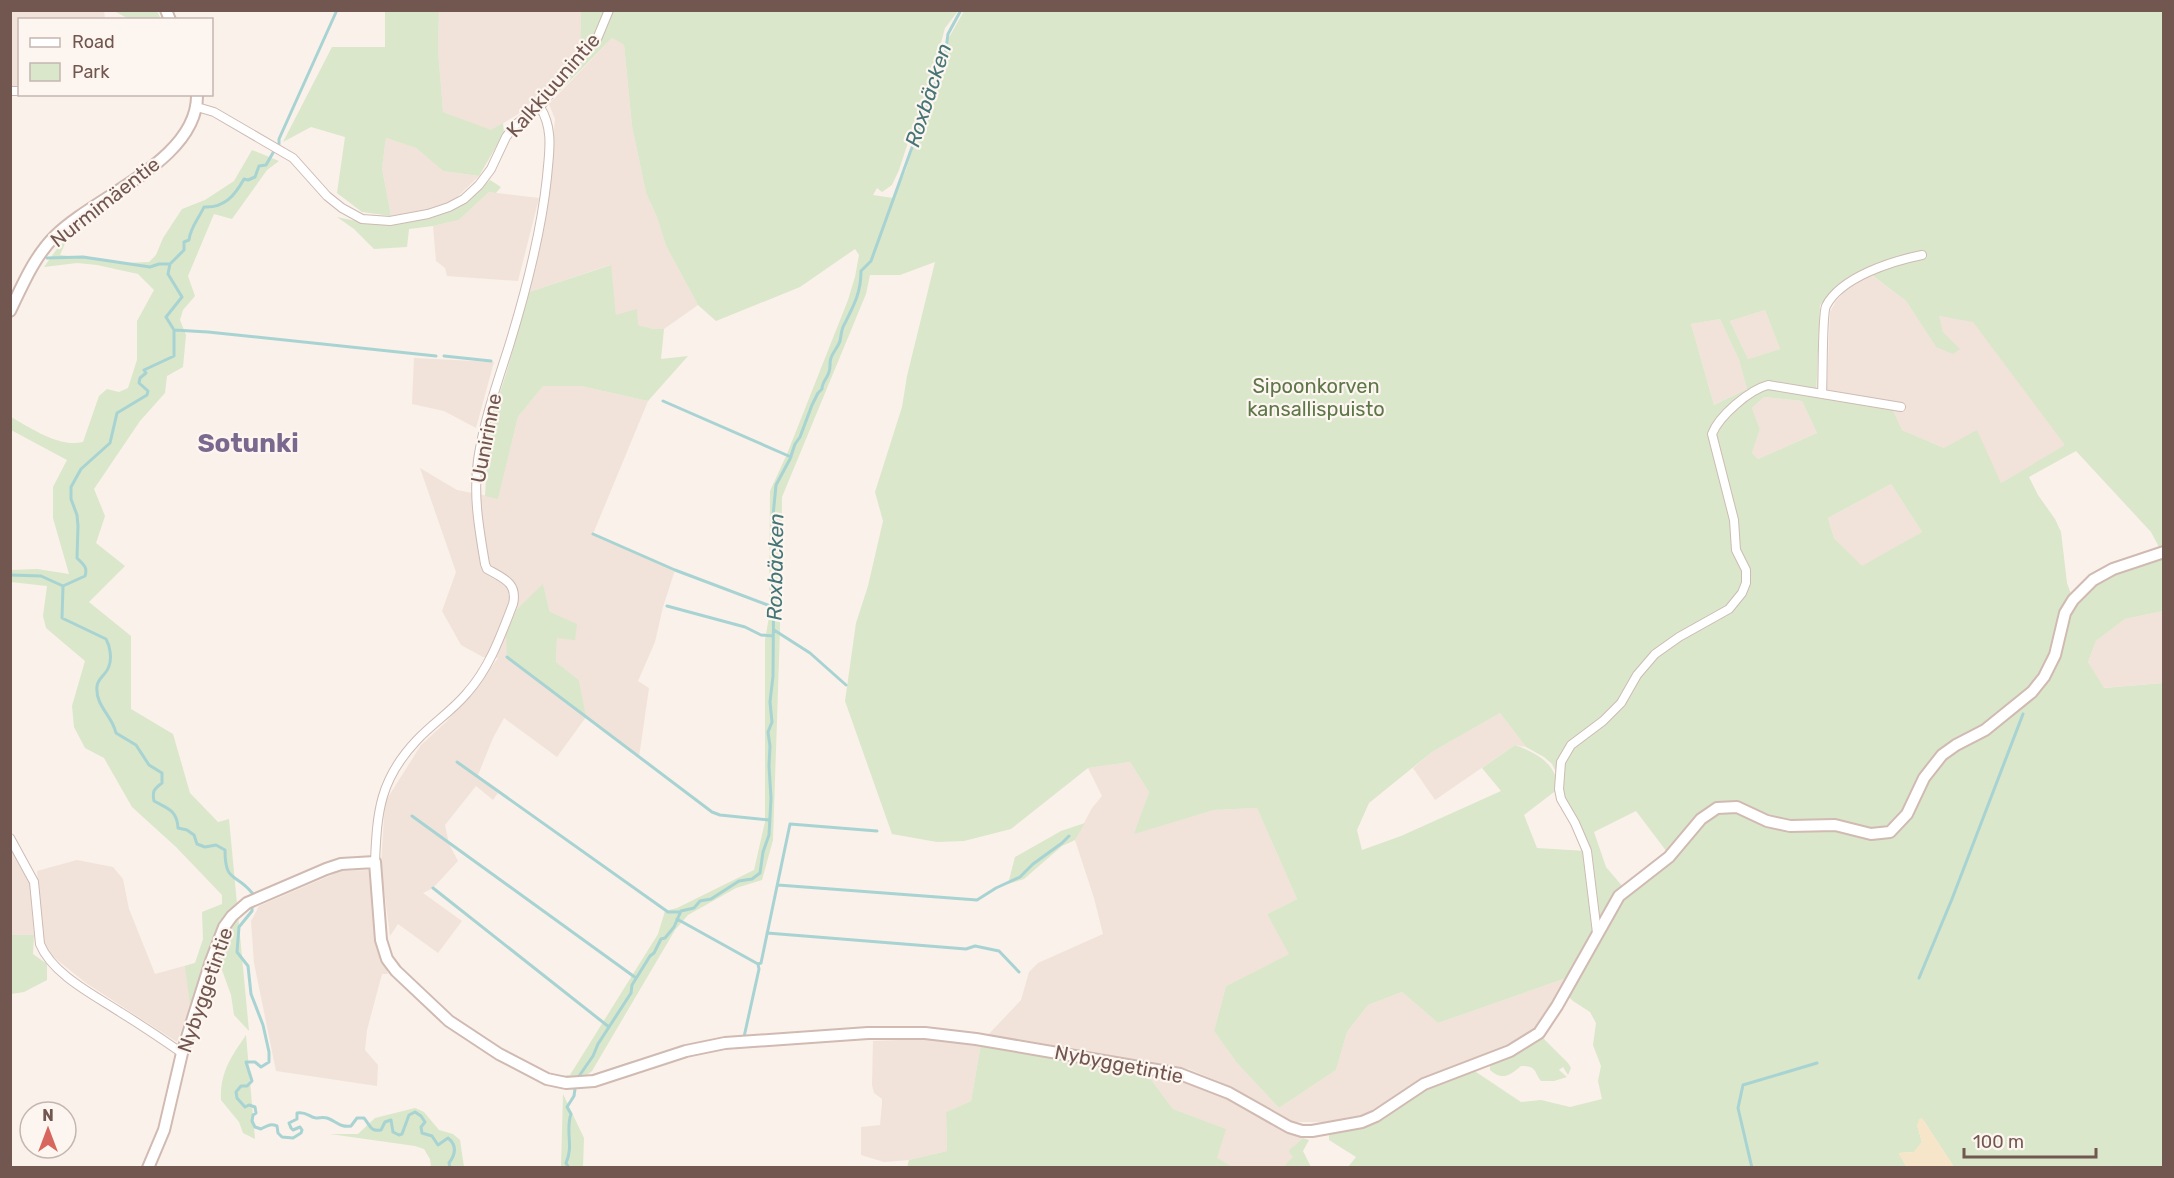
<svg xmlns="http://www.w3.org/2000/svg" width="2174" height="1178" font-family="Rubik,sans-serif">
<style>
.residential{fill:#f1e3d9;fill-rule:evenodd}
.green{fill:#dae7ca;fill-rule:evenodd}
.sand{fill:#f6e5c9}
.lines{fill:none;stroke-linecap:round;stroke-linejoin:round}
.stream{stroke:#a8d3d3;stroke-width:3}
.street-casing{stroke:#cdbbb4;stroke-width:10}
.secondary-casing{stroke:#d0bab2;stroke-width:14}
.street{stroke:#fff;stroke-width:8}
.secondary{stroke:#fff;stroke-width:10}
.labels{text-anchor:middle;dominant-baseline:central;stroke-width:4.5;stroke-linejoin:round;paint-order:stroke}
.street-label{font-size:20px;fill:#725750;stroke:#fdf6f0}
.park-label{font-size:20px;fill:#5e7749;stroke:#fdf6f0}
.water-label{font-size:21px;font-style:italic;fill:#457576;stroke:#fdf6f0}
.district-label{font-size:26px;font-weight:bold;fill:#7b688e;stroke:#fdf6f0}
</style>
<rect width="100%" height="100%" fill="#faf1ea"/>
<path class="residential" d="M10,11H104L105,19L20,20L19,88H11Z
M439,11H581L580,46L545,97L491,131L443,112L438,49Z
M612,38L624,45L632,126L646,193L657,217L666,246L698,305L664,329H654L638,325L616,315L610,265L529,292L550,174L555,119L549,104Z
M386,138L416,148L443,171L479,176L453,201L425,212L391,216L382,168Z
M489,192L539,198L518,281L447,276L445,268L436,261L433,226L459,220Z
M1871,275L1906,301L1936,347L1943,332L1938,316L1973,321L2066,445L2001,483L1944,448L1902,430L1893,410H1905L1906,404L1827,390L1830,312L1836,301L1849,287Z
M1765,310L1780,349L1748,359L1730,321Z
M1720,319L1739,360L1747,389L1714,405L1691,324Z
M414,358L494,362L476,428L444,411L412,404Z
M543,386H581L648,401L593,534L675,570L663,607L655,642L638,681L649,688L639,757L586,717L557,757L504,718L493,738L478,775L498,793L493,800L476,786L445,825L449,844L458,861L433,888L423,893L462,921L438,953L398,924L390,936L381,865L385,802L421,745L446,722L476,688L498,658L483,657L461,645L442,611L456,572L420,468L457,490L498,498L518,417ZM543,585L557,638L556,662L579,680L585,716L517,609Z
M1764,397L1802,401L1817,433L1758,459L1752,453L1760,429L1752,408Z
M1891,484L1922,532L1862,567L1834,538L1828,518Z
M2163,611V683L2103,688L2088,662L2096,641L2125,619Z
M1500,713L1526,747L1515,745L1435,800L1413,768L1432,752Z
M1130,762L1149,792L1135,833L1214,810L1257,808L1297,899L1267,914L1290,954L1226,986L1214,1031L1237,1063L1279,1108L1336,1070L1347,1032L1368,1005L1402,992L1438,1023L1572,976L1545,1018L1527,1037L1511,1046L1400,1094L1363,1115L1329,1122H1292L1222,1083L1189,1069L988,1035L1021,1000L1029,972L1038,963L1103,934L1094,898L1075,840L1092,808L1102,796L1088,768Z
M10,847L30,883L34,935H11Z
M77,860L113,867L123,879L129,909L155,974L195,963L198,987L177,1042L86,983L46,951L42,943L37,871Z
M370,870L377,939L388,974H382L367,1030L365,1050L378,1065L377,1086L276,1071L254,963L251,921L259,906L341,871Z
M927,1039L981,1044L971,1101L946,1112L947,1151L909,1160L884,1162L861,1155V1127L880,1125L882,1104V1099L874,1093L872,1085L873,1041Z
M1147,1074L1196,1084L1227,1097L1272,1124L1303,1138L1288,1151L1294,1157L1283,1167H1233L1216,1158L1225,1129L1173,1109Z"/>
<path class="green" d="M114,11H157L161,19H129Z
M385,11H439L438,49L443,112L491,130L503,123L504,133L479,176L443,171L416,148L386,138L382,168L391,216L362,212L337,193L345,137L311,127L283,142L332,47H385Z
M581,11H958L945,28L928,92L912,130L899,170L892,185L882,192L877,188L873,195L893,198L906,170L947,41L964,11H2163V545L2159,547L2151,532L2076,451L2029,477L2038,495L2055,519L2061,532L2067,583L2071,594C2067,600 2062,607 2060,614C2053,634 2052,656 2040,674C2027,694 2002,712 1982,725C1966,736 1947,742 1933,757C1916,775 1908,818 1886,827C1870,834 1852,823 1837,820C1821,818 1804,824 1787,820C1773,817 1762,811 1749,806C1709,789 1689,825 1667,852L1636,811L1594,832L1606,867L1623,887L1615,893L1598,922L1588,851L1562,798L1558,776L1552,764L1544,757L1526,747L1500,713L1432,752L1369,803L1357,830L1362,850L1401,836L1501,791L1482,768L1515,745C1537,753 1557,764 1558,789L1524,815L1537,848L1586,851L1595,926L1572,976L1438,1023L1402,992L1368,1005L1347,1032L1336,1070L1279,1108L1237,1063L1214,1031L1226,986L1289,954L1267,914L1297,899L1257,808L1214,810L1134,834L1149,792L1130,762L1088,768L1011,829L964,841L937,842L892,834L845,701L856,623L868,586L883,521L875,492L902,407L907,376L935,262L900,275H870L866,294L782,497L780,629L773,840L762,880L736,888L688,915L675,930L592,1071C581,1080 569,1082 556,1076L570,1075L658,934L665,911L677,908L754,870L765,822V640L769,617L770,491L787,454L848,300L855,277L859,255L855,249L800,287L716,321L698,305L666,246L657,217L646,193L632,126L624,45L612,38L551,100L545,97L580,46ZM1865,270L1906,301L1936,347L1953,354L1960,349L1943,332L1939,316L1973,322L2065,445L2001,483L1977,430L1944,448L1902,430L1893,410L1816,397L1820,305L1841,282ZM1765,310L1780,349L1748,359L1730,321ZM1720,319L1739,360L1747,389L1714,405L1691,324ZM1764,397L1802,401L1817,433L1758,459L1752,453L1760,429L1752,408ZM1891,484L1922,532L1862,566L1834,538L1828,518Z
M252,150L279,161L267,170L232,219L214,214L188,276L195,296L183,310L180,320L186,335L183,367L167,376L165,393L140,421L94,489L105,516L96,543L125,566L89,602L131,636V709L173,734L190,793L218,822L229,819L249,1031L234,1015L231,995L222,970L219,969C204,988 204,1016 194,1037L185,966L195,963L203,939L202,912L222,904V895L176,847L132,807L104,758L85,748L74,727L72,706L85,661L46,628L43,616L47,586L11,582L10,570L37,569L69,574L53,518V487L67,460L11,430V417C31,428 59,448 83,442L99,396L107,389L119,392L128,388L137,360V321L154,290L138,274L97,265L77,263L44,267L59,246L66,241L60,255L125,263L149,262L156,255L163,238L182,209L205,200L234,181Z
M490,180L501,187L496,193L489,192L459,220L433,226L409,229L407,247L374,249L354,229L337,217C395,231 447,223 490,180Z
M611,265L616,315L637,309L638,325L654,329H664L661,359L688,356L648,401L581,386H543L518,417L498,499L485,496L489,425L506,374L529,292Z
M2163,557V611L2125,619L2096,641L2088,662L2104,688L2163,683V1167H1954L1924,1121L1917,1125L1922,1142L1914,1152L1899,1153L1907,1168L1348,1167L1356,1157L1329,1140V1133L1378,1120L1435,1083L1473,1070L1521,1102L1541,1100L1570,1107L1602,1099L1598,1081L1601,1066L1593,1045L1596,1023L1590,1012L1573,1001L1568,996L1623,900L1673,861L1704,823L1719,813H1736L1765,826L1789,831L1834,830L1871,840L1893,836L1912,817L1929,780L1945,759L1958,750L1987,734L2036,696L2049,680L2060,656L2070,615L2077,603L2096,584L2115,573Z
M543,584L550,612L577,624L575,640L557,638L556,662L579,680L586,717L507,657L506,634L517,609Z
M1085,823L1075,840L1062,846L1024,879L1008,884L1015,857L1061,831Z
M11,935H34L33,954L47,964V980L24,992L11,994Z
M246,1035L255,1139L243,1133L239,1122L221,1100C220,1072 231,1057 246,1035Z
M1539,1038H1543L1568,1063L1571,1068L1568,1075L1563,1067L1559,1070L1567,1077L1554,1081H1541C1534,1072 1537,1066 1521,1066C1511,1074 1503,1082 1490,1070V1063Z
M981,1044L1147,1074L1173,1109L1226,1129L1217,1158L1233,1167L907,1168L909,1160L947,1151L946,1112L971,1101Z
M563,1094L584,1138L583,1167H561Z
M415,1108L424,1112L439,1130L453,1134L460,1140L464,1167H431L430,1159L424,1149L415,1146L330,1134H358L375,1118Z
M1303,1138L1309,1140L1303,1151L1311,1167H1283L1293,1157L1288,1151Z"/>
<path class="sand" d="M1922,1118L1924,1121L1954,1167H1907L1898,1153L1914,1152L1922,1142L1917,1125L1919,1119Z"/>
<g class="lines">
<path class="stream" d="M279,144V139L337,10
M47,258L83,257L150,267L159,264H170
M174,330L208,332L436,356
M444,356L491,361
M663,401L791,457
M593,534L675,570L773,607
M10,575L41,576L63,586
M667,606L745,627L761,635L773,636
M774,630L810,653L846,685
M507,657L712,812L720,815L769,820
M457,762L668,912H680
M412,816L636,978
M778,885L977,900L996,888L1020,877L1033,864L1062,843L1069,836
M433,888L609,1027
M253,897V894C236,872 225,884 225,850L216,845L205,847L197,844L194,835L187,830L178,828C177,810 168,809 154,801C152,791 154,789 162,783V773L149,765L136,745L116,733C112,715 95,706 97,686C98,678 107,674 109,666C112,658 110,646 106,639L62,618L63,586L85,576C88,567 83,564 77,558L78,526L77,515L71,499V487L81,469L110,443L117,413L147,395L148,391L139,383L140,378L146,373L144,370L174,356V330L166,317L182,297L168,274L170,264L184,250V242L189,240C190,228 199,218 204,207C225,208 235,195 244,179L248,180L255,177L259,166L266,165L274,151
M252,904V911L239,927L237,952L248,966L251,994L263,1025L269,1052V1062L261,1067L255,1062H246L252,1081L247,1086H241L236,1092L237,1098L245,1107L249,1105L255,1107L256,1113L253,1115L252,1121L255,1127L261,1129C267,1126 270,1123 277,1126L278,1133L282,1137L293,1138L301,1133L302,1130L300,1127L293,1130L291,1128L289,1123L297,1119V1113C306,1111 309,1117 316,1118C320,1118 323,1117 327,1118C336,1121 340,1128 351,1126L357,1118H364C370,1125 370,1132 381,1130L385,1122L391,1120L393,1132L399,1135L402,1134L409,1115L415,1112L421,1116L425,1122L421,1127L422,1133L432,1136L438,1145L448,1138C458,1146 455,1155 449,1163L450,1168
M677,919L758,964L761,963L790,824L877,831
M767,933L966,949L975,946L999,951L1019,972
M1919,978L1952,899L2023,714
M744,1037L759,969L758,964
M590,1077L632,1063
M577,1079L593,1056L598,1044L631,993L632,985L650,956L654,953L661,939L665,938L674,927L681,911L694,908L700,901L711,899L739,881L752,879L760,873L763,852L769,835L771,798L769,766L770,746L768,732L772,722L770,702L773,676L774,554L776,547L773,516L776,485L790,459L795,444L800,437L812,405L818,393L822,389C822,382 827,379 829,372C831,367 829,363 831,358C833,352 838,347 840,341C841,337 841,332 843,327C853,307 861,294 861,271L871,261L945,56L948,34L961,10
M569,1168L566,1163C574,1146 565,1131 571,1114L567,1107L574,1096L575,1089
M1752,1168L1738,1108L1743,1085L1817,1063"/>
<g class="street-casing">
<path id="street" d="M10,91H20
M197,107L214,112L293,158L327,196L342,208L362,219L390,221L428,214L449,207L464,199L479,185L491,169L506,137L516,124L540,107L575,62L597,39L609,10
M1822,394C1823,380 1822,314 1826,306C1841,277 1892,261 1922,255
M10,838L34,882L40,944C52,974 94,995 120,1012C141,1025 162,1039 182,1053
M375,862C377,811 380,779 417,740C433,723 452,711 467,693C490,667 501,635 513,604C518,583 503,578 487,569L485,564C479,528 473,496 478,460C484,420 497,384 509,346C526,291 541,235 547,177C549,153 554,129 540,107
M1597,933L1587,851L1575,823L1561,799L1559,789L1561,762L1571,745L1603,721L1621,703L1637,675L1655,654L1679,637L1729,609L1742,593L1746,583V570L1736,550L1734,520L1712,434C1719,416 1749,390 1768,385L1901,407"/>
</g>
<g class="secondary-casing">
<path id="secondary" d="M166,10L170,20
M10,311C23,284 34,257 55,236C95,196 199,160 197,94
M148,1168L164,1130L182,1053L211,961L224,927L232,916L247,903L326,869L341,864L375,862L381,940L387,959L396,971L449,1021L499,1054L547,1079L566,1083L594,1081L686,1051L725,1043L868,1033H925L976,1039L1180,1074L1229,1093L1289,1127L1302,1131H1312L1362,1122L1376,1116L1424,1084L1510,1051L1539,1033L1557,1006L1619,896L1669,857L1701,819L1717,808L1737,807L1767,821L1790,826L1835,825L1871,834L1890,832L1907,814L1924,778L1942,755L1956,745L1985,730L2032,692L2044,677L2055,655L2065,613L2073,600L2093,580L2113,569L2164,552"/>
</g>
<use href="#street" class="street"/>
<use href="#secondary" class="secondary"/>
</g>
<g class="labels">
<g class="street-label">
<text transform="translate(553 85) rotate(-49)">Kalkkiuunintie</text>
<text transform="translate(105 202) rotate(-38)">Nurmimäentie</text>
<text transform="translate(486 438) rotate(-79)">Uunirinne</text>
<text transform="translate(205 990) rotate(-71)">Nybyggetintie</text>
<text transform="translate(1119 1064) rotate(11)">Nybyggetintie</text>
</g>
<g class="park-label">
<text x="1316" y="386">Sipoonkorven<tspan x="1316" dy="23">kansallispuisto</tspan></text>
</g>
<g class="water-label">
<text transform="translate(928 95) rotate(-72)">Roxbäcken</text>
<text transform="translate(775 567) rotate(-89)">Roxbäcken</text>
</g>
<g class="district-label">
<text x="248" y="443">Sotunki</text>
</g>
</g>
<rect width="2174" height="1178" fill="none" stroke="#725750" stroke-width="24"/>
<rect x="18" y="18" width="195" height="78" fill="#fdf6f0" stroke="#c5b6b0" stroke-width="1.5"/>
<rect x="30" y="38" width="30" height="9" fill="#ffffff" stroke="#c5b6b0" stroke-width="1.5"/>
<text x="72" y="48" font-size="18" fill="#725750">Road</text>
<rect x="30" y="63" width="30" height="18" fill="#dae7ca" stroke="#c5b6b0" stroke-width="1.5"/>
<text x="72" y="78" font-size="18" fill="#725750">Park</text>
<g transform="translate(48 1130)"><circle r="28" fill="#fdf6f0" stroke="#c5b6b0" stroke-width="1.5"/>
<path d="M0-4.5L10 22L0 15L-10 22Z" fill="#d6665e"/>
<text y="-9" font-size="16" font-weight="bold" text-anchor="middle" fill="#725750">N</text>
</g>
<path d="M1964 1148v9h132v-9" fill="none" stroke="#725750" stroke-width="3"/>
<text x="1973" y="1148" font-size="18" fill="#725750" stroke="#fdf6f0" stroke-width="4.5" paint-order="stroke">100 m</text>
</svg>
